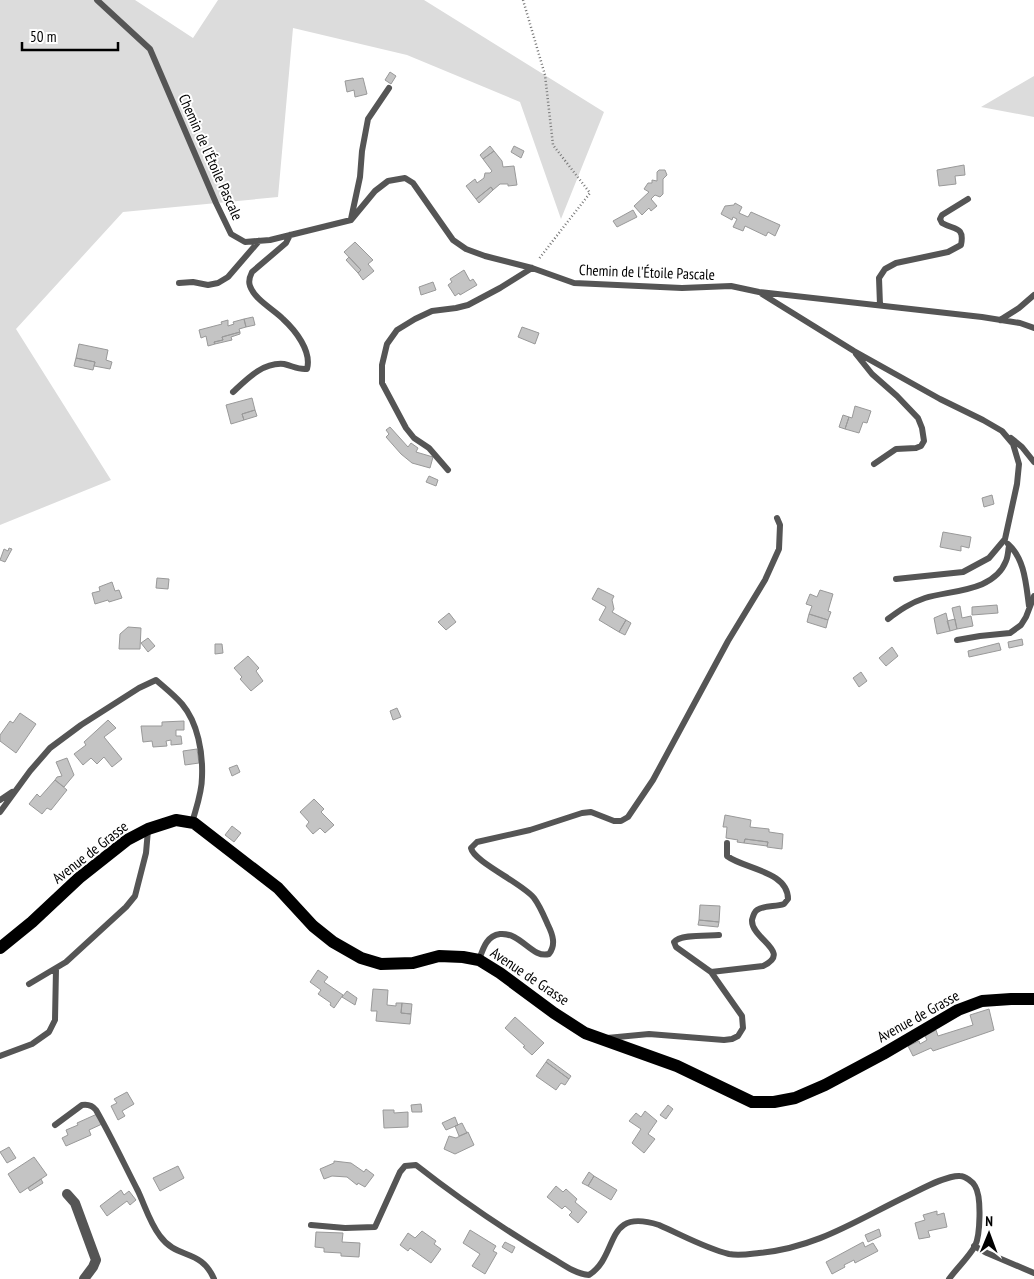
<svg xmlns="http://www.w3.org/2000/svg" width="1034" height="1279" font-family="'PT Sans Narrow',sans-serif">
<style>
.green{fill:#dcdcdc}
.building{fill:#c4c4c4;stroke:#999}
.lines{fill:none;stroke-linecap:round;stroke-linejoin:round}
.path{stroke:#777;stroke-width:2.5;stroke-dasharray:1 2.5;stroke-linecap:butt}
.lane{stroke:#555;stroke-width:6}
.street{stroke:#555;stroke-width:10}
.primary{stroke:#000;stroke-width:12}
.labels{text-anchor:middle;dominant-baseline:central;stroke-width:4;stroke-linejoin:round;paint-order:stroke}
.street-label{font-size:15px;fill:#000;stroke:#fff}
</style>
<rect width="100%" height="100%" fill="#fff"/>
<path class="green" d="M0,0H135L193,38L218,0H424L604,112L561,219L520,102L407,55L293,28L278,197L123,212L16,329L111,480L0,525Z
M1034,76V117L981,107Z"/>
<path class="building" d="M390,72L396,76L391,84L385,80Z
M363,78L367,94L355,97L354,90L347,92L345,81Z
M490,146L494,151L483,159L480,155Z
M514,146L524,151L521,158L511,152Z
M494,151L502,161L503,167L514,166L517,185L508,186V184H500L493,190L491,187L476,199L466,186L475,179L477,183L484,178L485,173H490L492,171L483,159Z
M964,165L965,175L955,176L956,184L939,186L937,170Z
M659,170H665L667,175L663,179V194L660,197L655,195L651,199L657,206L651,211L649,208L642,215L634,206L649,192L644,189L648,183H652V180L657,181V172Z
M491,187L493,190L479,203L476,199Z
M735,203L742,207L739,213L748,217L751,212L780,225L775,236L768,232L766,236L745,226L743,231L733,227L737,219L733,217L732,220L721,214L725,206L734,205Z
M633,210L637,217L617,227L613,221Z
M355,242L373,260L368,264L374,271L363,280L358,273L361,270L344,252Z
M349,257L361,270L358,273L346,260Z
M464,270L470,281L473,279L477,285L460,295L459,293L455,296L448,285L452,282L450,279Z
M433,282L436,290L421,295L419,287Z
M253,317L255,325L246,327L244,319Z
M244,319L246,327L239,329L240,332L222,337L223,340L214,342L215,344L208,346L206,336L201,338L199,330L222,324L221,322L228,320V326L234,324L233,322Z
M522,327L539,333L535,344L518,337Z
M240,332V334L231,337L232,340L215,344L214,342L223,340L222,337Z
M79,344L108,350L106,360L112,362L110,369L94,366L95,362L76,358Z
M76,358L95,362L93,370L74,366Z
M252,398L255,410L242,414L244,420L231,424L226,405Z
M855,406L871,411L867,423L863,422L859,433L845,429L849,417L852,418Z
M255,410L257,416L244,420L242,414Z
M843,415L849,417L845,429L839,427Z
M390,427L408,447L411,443L418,448L416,452L433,457L430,468L412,463L401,454L386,437L389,434L386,430Z
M429,476L438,480L436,486L426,482Z
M992,495L994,504L984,507L982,498Z
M943,532L971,537L969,548L961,546V551L940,547Z
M9,548L12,549L5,562L0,560L4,549L8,551Z
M157,578L169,579L168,589L156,588Z
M112,582L115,591L119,590L122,598L109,602L108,600L95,604L92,593L100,591L99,587Z
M598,588L614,596L612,600L614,609L612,612L626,620L619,632L599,620L606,607L592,599Z
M820,590L833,594L828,611L831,612L828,620L809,614L812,606L806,604L810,594L817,597Z
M997,605L998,613L972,615V607Z
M960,606L962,618L971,616L973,626L957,629L952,608Z
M449,613L456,622L446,630L438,622Z
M946,613L950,631L937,634L934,618Z
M809,614L828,620L826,628L807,622Z
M955,619L957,629L950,631L947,621Z
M626,620L631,623L625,635L619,632Z
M128,627L141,628L140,649H119L120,634Z
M148,638L155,646L148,652L141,643Z
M1022,639L1023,645L1009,648L1008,642Z
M999,643L1001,650L969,657L968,651Z
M215,644H222L223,653L215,654Z
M892,647L898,656L886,666L879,658Z
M248,656L259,668L256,671L263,681L251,691L240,679L242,677L234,668Z
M861,672L867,681L859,687L853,678Z
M397,708L401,717L393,720L390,711Z
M20,713L36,724L16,753L0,741V735L10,721L13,723Z
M108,720L116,728L104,737L122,759L112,767L104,757L97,764L91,758L83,765L74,754L86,745L84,742Z
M184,721V730H176V736H181L182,744L171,745V740L166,741L167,746L153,747L152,741L143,742L141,726H162V722Z
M197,749L199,763L185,765L183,751Z
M67,758L74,775L64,787L55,780L57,777L62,776L56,762Z
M237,765L240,772L232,776L229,768Z
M55,780L67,790L51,810L47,808L42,814L29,804L37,794L40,797Z
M314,799L324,809L321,812L334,825L325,833L320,828L313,834L306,826L309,822L300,812Z
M725,815L751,820L750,827L769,829V832L783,834L782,849L767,847L768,842L745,839L744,843L737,842L738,840L726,838L727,827H723Z
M232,826L241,833L234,842L225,835Z
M745,839L768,842L767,846L744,843Z
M700,905L720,906L719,922L699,920Z
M699,920L719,922L718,927L698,925Z
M318,970L328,977L324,982L343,995L334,1008L330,1005L331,1003L318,994L321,990L310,982Z
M373,989L388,990L387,1005L396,1006V1003H402L401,1013L411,1014L410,1024L376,1021L377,1011H371Z
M347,991L357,998L355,1005L342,997Z
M402,1003L412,1004L411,1014L401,1013Z
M989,1009L994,1030L933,1051L931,1048L913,1056L908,1046L919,1041L920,1044L927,1040L925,1036L936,1030L938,1036L973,1025L970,1015Z
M515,1017L544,1043L532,1055L523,1047L525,1046L505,1028Z
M548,1059L571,1076L569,1079L546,1062Z
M546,1062L569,1079L565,1085L561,1083L556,1090L536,1076Z
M127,1092L134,1104L122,1111L125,1116L118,1120L111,1106L117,1103L114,1099Z
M421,1104L422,1112H412L411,1105Z
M668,1105L673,1109L666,1119L660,1115Z
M383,1110H394V1113L408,1112V1127L384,1128Z
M645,1111L657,1121L648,1134L655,1139L644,1153L632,1143L641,1129L629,1121L636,1113L641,1117Z
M97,1114L102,1124L89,1130L91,1135L66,1146L62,1138L68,1135L66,1130L78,1125L77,1123Z
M455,1117L458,1125L446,1130L442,1123Z
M462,1123L467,1133L459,1136L455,1126Z
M468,1132L474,1145L455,1154L444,1149L449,1136L456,1138Z
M9,1147L16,1158L7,1163L0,1152Z
M34,1157L47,1175L20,1193L8,1174Z
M334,1161L351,1163L364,1172L366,1169L374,1175L365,1187L358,1183L357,1185L347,1177L332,1176L324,1179L320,1169L334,1163Z
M178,1166L184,1178L160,1191L153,1178Z
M589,1172L594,1176L588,1186L582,1183Z
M594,1176L617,1190L611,1200L588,1186Z
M41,1179L43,1183L30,1191L28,1188Z
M556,1186L563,1192L566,1189L577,1199L575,1202L587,1212L578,1223L569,1215L572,1212L565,1206L562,1209L547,1197Z
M121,1190L124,1195L129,1191L136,1200L130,1205L127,1201L107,1216L100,1206Z
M937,1211V1215L944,1213L947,1227L928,1231L930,1237L919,1239L915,1223L925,1220L923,1215Z
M879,1229L881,1236L868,1242L865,1235Z
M470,1230L496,1246L493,1251L497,1253L485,1274L472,1266L480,1254L463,1243Z
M422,1231L436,1241L434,1244L441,1249L431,1263L410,1248L408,1251L400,1245L408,1233L415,1238Z
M316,1232L343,1233L342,1242L360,1243L359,1257L341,1256V1253L324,1252V1248L315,1247Z
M505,1242L515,1247L512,1253L502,1247Z
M863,1242L865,1247L873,1243L878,1251L855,1263L854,1260L844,1265L845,1267L832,1274L826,1262Z"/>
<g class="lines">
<path class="path" d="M523,0L545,75L553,145L590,193L538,260"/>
<path class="lane" d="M97,0L150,49L216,203L231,234L245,242L270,240L351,220L375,191L388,181L405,178L413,183L453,240L466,249L485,256L532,268L574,283L682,288L731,286L759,292L982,317L1020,323L1034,328
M351,219L360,177L362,151L368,119L389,88
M179,283L193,282L208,285L218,283L228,277L259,241
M762,294L854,351L940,399L983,420L1002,431L1013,444L1019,464L1017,484L1005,539L989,558L963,572L896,579
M880,305L879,278L885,269L896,263L948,252L961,245C965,226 954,230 942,223L940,219L942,215L968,199
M1000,320L1019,308L1034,295
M856,354L872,374L897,396L918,418L922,428L924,441L921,446L916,448L896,449L874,464
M233,392C247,379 263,362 284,364C293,366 298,370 307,369C312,351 295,330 283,319C273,309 255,300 250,286C248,281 250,276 252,272L286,243L290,235
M1011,438L1022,447L1034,462
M448,470L429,448L414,438L406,428L382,383V365L387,344L397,330L415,319L432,311L456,308L468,305L500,288L532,268
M1008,544C1025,559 1026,585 1029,606
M888,619C900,610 910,603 925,598C951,590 994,592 1006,561C1008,557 1008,551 1009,546
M957,640L980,636L1010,633L1021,625L1026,617L1034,596
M0,800L12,792
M0,812L30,771L50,748L81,725L139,688L156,680C165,688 174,695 182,704C198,723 203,753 202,777C202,793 196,808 192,823
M479,960C483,949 486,936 500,934C521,932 532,959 549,954C556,945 553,935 548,925C544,916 540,906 534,898C522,883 474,862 471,848L477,842L530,830L582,813L591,812L614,821H621L628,817L653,780L728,641L765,580L779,549L780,525L777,518
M711,972L763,966C793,952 751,939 752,920C753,916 754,912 757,910C764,905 776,907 784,904L788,899C788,871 744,869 727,856V843
M29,984L66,962L126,907L135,896L146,853L148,830
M607,1038L649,1034L724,1040L732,1039L738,1036L743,1028L742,1016L711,972L676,947L674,942C680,934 708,936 719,935
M0,1056L32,1044L49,1032L55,1020L56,969
M55,1125L82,1105C88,1104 92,1105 96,1110C111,1136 124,1164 138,1191C145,1206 150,1223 160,1236C177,1260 201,1248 214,1279
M311,1225L345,1228L375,1227L400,1172L405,1166L416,1165C458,1198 502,1228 547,1255C560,1262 574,1274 589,1275C620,1255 603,1207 659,1225C682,1235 705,1248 729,1254C739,1256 750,1254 759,1253C816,1248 857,1220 907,1196C920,1190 946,1175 960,1176C965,1176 973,1182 975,1186C982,1197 980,1236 975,1246C968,1258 957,1268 949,1279
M974,1246L987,1253L1034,1273"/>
<path class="street" d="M67,1194L75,1203L96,1260L93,1267L84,1279"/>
<path class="primary" d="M0,948L32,922L79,878L127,840L148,829L176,820L194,823L278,888L313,926L333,942L361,958L381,964L413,963L439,956L463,957L479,960L500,973L554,1013L585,1033L677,1066L752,1102H774L795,1098L825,1085L883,1054L958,1010L982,1001L1011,999H1034"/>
</g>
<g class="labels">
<g class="street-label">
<text transform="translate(211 157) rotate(66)">Chemin de l'Étoile Pascale</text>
<text transform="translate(647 272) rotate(2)">Chemin de l'Étoile Pascale</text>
<text transform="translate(90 852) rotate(-38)">Avenue de Grasse</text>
<text transform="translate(530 976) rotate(34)">Avenue de Grasse</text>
<text transform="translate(918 1016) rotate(-29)">Avenue de Grasse</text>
</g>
</g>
<g transform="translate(989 1234) rotate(1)" stroke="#ffffff" stroke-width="4" paint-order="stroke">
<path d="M0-4L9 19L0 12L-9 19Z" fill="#000000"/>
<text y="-8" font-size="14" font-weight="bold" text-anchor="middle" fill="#000000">N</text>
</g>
<path d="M22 42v8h96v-8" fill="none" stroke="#000000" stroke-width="2.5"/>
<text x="30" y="42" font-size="15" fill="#000000" stroke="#ffffff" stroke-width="4" paint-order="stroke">50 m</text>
</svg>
